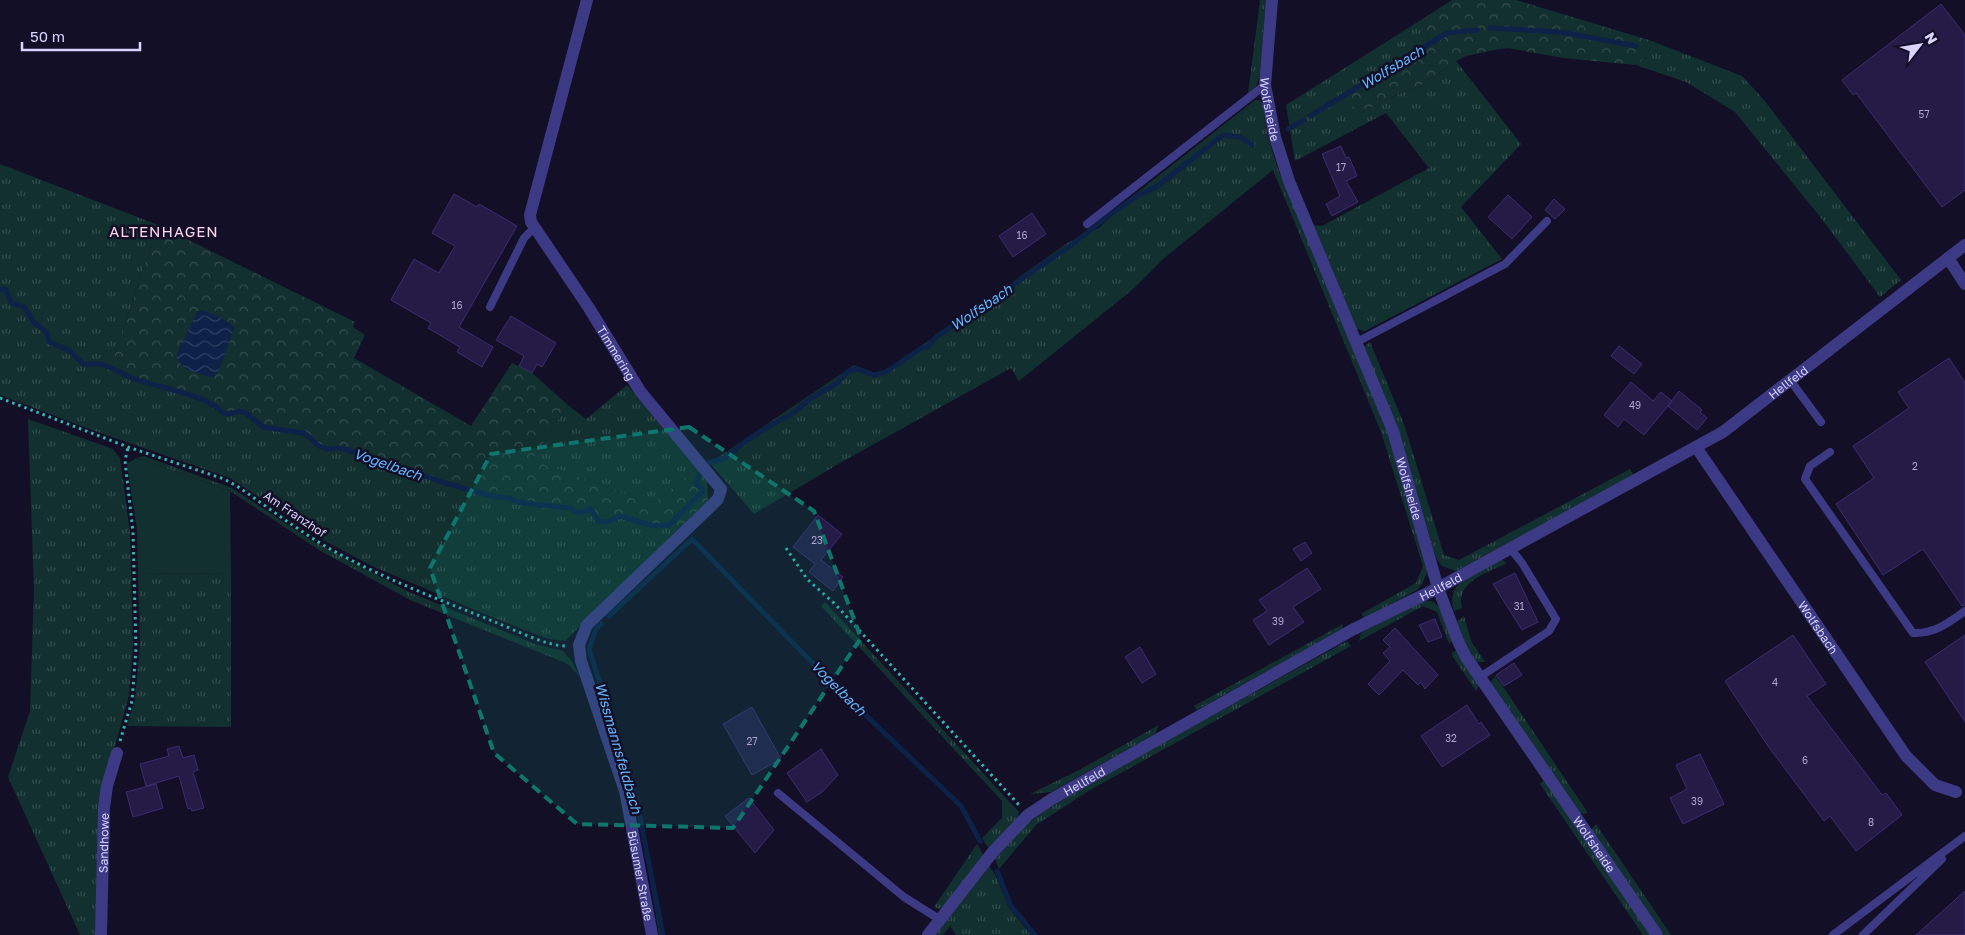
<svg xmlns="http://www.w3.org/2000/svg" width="1965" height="935" font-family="'Golos Text',sans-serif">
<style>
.grass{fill:url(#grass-tufts)}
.forest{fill:url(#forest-crowns);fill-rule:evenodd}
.green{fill:#12302f}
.water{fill:url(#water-waves)}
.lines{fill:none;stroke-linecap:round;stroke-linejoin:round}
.stream{stroke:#0c2248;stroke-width:5}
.building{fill:#241b47;stroke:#3b2d73}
.path{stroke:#2fb8b0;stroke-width:3;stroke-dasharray:2.5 4;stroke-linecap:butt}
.lane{stroke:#3d3a85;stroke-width:8}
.street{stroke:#3d3a85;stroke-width:12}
.marked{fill:#0f766e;fill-opacity:0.2;stroke:#0f766e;stroke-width:4;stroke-dasharray:10 6;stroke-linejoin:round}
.labels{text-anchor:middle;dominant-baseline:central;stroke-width:5;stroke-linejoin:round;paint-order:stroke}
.number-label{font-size:10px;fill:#aca6d1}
.street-label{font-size:12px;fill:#d9d4ff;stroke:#130f26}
.water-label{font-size:14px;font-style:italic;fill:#62b6ff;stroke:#130f26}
.quarter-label{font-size:15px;letter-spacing:1px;fill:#ffd6f0;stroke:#130f26}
</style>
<defs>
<pattern id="grass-tufts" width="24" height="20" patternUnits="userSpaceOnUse" patternTransform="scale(1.25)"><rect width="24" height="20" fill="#12302f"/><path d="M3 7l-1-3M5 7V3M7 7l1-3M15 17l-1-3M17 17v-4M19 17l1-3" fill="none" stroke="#344d4e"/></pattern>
<pattern id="forest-crowns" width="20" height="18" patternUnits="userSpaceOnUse" patternTransform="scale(1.25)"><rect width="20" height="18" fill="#12302f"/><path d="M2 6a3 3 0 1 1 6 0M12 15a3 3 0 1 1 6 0" fill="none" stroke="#344d4e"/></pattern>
<pattern id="water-waves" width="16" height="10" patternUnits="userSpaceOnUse" patternTransform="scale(1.25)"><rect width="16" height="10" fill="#0c2248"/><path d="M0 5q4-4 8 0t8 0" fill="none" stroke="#2f4163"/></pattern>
</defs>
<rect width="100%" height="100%" fill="#130f26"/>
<path class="grass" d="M1260,0H1266L1260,74L1257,85L1248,94Z
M1424,18L1430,45L1345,96L1361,113L1396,95L1420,86L1456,61L1521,144L1461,207L1502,259L1365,331L1356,329L1314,225L1322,226L1429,168L1386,113L1295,161L1286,105Z
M1649,40L1742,76L1764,100L1901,280L1880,297L1821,218L1735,112L1686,82L1636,65L1646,58L1651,46Z
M1255,100H1260L1263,105L1267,133L1278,169L1387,432L1429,568L1422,584L1417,590L1369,616L1364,617L1361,614L1416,583L1423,566L1381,432L1273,170L1163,259L1132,290L1019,381L1011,368L840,463L754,514L710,463L854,365L880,375L1069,242L1099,228L1129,199Z
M0,164L158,225L110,369L127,374L135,379L178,391L230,414L239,411L253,418L304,433L319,446L326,449L340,448L366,455L375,461L388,466H396C425,476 454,486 484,494C495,497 507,496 517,502L570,508L578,513L591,509L595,516L607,522L620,516L653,526L669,525L677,530L565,641L548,639L482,613L372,566L323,540L230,478L89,429L0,395Z
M1370,342L1404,424L1444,555L1459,560L1630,469L1634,476L1456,571L1442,566L1436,558L1398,431L1364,347Z
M627,385L697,468L653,504L532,460L568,405L586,419Z
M28,419L113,449L120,458L130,533L133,646L129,696L106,777L99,935H80L8,777L30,711L34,590Z
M144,456L232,488L311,540L409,592L535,644L563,651L573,663L579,676L568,664L410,600L319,550L230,491L136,458Z
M1501,559L1507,563C1487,573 1455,582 1462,608L1454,611C1444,580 1479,570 1501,559Z
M138,573L231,574V727L127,726L135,700L140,645Z
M1423,600L1434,602L1440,608L1453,640L1449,644L1437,612L1423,606L1359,641L1361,633Z
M825,602L1019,812L1017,820L989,849L982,838L1002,818V801L821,606Z
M1464,616L1471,641L1485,662H1476L1465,642L1457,622Z
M1343,624L1342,629L1197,710L1194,706Z
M1347,641L1351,646L1090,790L1036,825L999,869L995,859L1026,825L1043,812L1112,771Z
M1456,650L1479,686L1476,691L1453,657L1452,653Z
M1495,676L1504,688L1588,813L1583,814L1578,812L1490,683Z
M1159,725L1155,734L1051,792L1030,794L1079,770Z
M1544,780L1652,935H1643L1540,784Z
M637,797L664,935H659Z
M1596,824L1671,935H1664L1591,830Z
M977,844L984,856L945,905L939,909L934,907Z
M989,866L995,874L1009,908L1031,935H956L950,926L943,935H935Z"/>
<path class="forest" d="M1452,0H1516L1649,40L1651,46L1646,58L1636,65L1563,58L1508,48L1494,50L1466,56L1456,61L1420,86L1396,95L1361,113L1353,107L1345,97L1430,45L1424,18Z
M158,225L355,322L353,327L365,335L354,358L471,426L512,363L532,373L568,405L532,460L653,504L697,468L707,481L708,501L677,530L669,525L653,526L620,516L607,522L598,521L591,509L578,513L570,508L540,505L517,502L510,498L495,497L442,482L396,466H388L375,461L366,455L340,448L326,449L319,446L303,433L263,427L246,413L239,411L230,414L223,413C206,394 153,387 129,375C122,372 116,372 110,369ZM198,311L234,327L220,366L177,359V354Z"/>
<path class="green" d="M136,458L230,491L231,574L138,573L137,530L127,464Z"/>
<path class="water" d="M200,310C211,312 226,319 234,327C230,339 222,369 213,378L185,369L177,359V354L196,314Z"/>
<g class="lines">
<path class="stream" d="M1490,28L1560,32L1636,46
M1310,116L1447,33L1477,30
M1288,129L1304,120
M0,289L6,290L11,303L23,306L34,322L47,333L49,342L70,351L83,364C89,364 97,363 103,365C115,369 126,376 138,380C161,388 207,395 223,413L230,414L239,411L246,413L263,427L304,433L319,446L326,449L340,448L366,455L375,461L388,466H396L442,482L495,497L510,498L517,502L540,505L570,508L578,513L591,509L598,521L607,522L620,516L653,526L669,525L702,492V489L697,485V480L700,474
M706,464L725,458L747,440L776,422L789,416L811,398L836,384L847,372L857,369L874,375L886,372L923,347H928L936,337L1070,246L1113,212L1137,196L1156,187L1223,135L1240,137L1252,145
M609,616L692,539L832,683L961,806L980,841
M601,624L596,629L589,649L636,797L663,935
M997,871L1011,906L1035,935"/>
</g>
<path class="building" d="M1941,4L1965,35V190L1942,207L1856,93L1853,95L1842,80Z
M1341,146L1346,158L1349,157L1357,176L1346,181L1358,202L1332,216L1326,204L1340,196L1322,154Z
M454,194L477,207L479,204L517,226L459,327L493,347L482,367L457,352L460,347L428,328L431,323L391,300L414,259L439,273L455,246L432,233Z
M1508,195L1532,217L1512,239L1488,217Z
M1554,199L1565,209L1555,219L1545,210Z
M1032,213L1046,234L1013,257L999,236Z
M511,316L556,343L542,367L537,364L532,373L519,366L524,356L496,340Z
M1619,346L1642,364L1634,374L1611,356Z
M1949,358L1965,383V605L1962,606L1923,549L1883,575L1836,504L1874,478L1853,446L1909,408L1898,392Z
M1631,382L1653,401L1661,392L1672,401L1644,435L1624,419L1618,427L1604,415Z
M1679,391L1702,410L1700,412L1707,418L1697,430L1668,406Z
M818,515L842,534L821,560L843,577L833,591L809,572L815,564L793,547Z
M1305,542L1312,553L1301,561L1293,549Z
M1307,568L1321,589L1293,607L1304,622L1269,645L1253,620L1267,611L1259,600Z
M1515,573L1538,622L1522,630L1493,584Z
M1435,619L1442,637L1428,642L1419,625Z
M1395,628L1438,675L1425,689L1421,682L1418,685L1403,670L1379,695L1368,684L1390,661L1383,653L1390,647L1383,640Z
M1793,635L1826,684L1807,696L1882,795L1886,793L1902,815L1856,851L1830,816L1824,821L1768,746L1725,681Z
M1965,635V722L1925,662Z
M1140,647L1156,674L1142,683L1125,657Z
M1514,663L1522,675L1504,686L1496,675Z
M1467,705L1479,724L1481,722L1490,735L1442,767L1421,736Z
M752,707L781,759L752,775L723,724Z
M179,746L183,758L194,755L198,770L193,772L204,808L192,811L191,808L188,809L179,776L146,786L140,764L169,756L167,749Z
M821,749L838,775L822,792L807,802L787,773Z
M1700,754L1724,804L1683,824L1670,798L1687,789L1676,765Z
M156,784L163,808L133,817L126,792Z
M749,798L774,830L755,853L725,816Z
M1965,891V935H1916Z"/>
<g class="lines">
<path class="path" d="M0,398L128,447L224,479L237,486C266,506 295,528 325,546C379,577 438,599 495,622C516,630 545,646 567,646
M786,548L807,579L836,605L1019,805
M120,741L132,701L136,649L133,532L125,461L128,447"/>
<path class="lane" d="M1087,224L1265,85
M490,307L524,238L534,228
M1357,342L1505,264L1547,221
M1790,380L1821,422
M1830,452L1810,466L1805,479L1913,633C1935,634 1948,623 1965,611
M1480,677L1549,631L1556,619L1522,563L1510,548
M778,793L904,897L939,919
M1833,935L1965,836
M1863,935L1942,859"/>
<g class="street">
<path id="s1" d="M587,0L530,215L531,222L589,308L640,391L721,489L718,499L710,507L587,625L579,645L581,661L625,791L652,935"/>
<path id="s2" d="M1272,0L1265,85L1275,137L1289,181L1393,431L1438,588L1458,641L1466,657L1657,935"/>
<path d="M1948,258L1965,284"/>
<path id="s3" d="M1696,447L1906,756L1935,785L1956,792"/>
<path id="s4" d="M101,935L104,808L107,786L117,753"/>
<path id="s5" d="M928,935L992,853L1028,815L1052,799L1352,630L1438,588L1723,432L1965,245"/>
</g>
</g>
<path class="marked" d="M689,427L814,511L861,638L733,828L577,824L494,753L430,568L491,454Z"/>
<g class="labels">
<g class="number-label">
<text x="1924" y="114">57</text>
<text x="1341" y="167">17</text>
<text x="1022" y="235">16</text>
<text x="457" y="305">16</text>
<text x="1635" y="405">49</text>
<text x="1915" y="466">2</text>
<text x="817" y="540">23</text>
<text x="1519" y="606">31</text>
<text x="1278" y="621">39</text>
<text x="1775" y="682">4</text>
<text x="1451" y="738">32</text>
<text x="752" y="741">27</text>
<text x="1805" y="760">6</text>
<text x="1697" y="801">39</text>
<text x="1871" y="822">8</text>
</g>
<g class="street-label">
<text stroke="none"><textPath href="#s2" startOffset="110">Wolfsheide</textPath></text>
<text stroke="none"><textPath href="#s1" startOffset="386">Timmering</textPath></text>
<text stroke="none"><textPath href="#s5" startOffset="1032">Hellfeld</textPath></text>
<text stroke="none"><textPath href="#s2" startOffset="515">Wolfsheide</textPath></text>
<text transform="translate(295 514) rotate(34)">Am Franzhof</text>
<text stroke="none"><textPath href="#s5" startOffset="628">Hellfeld</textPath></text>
<text stroke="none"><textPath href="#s3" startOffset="218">Wolfsbach</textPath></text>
<text stroke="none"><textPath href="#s5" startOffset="222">Hellfeld</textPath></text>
<text stroke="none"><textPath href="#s4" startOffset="92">Sandhowe</textPath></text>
<text stroke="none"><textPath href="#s2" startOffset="920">Wolfsheide</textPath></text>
<text stroke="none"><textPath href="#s1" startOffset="1011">Büsumer Straße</textPath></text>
</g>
<g class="water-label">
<text transform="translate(1392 67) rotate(-31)">Wolfsbach</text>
<text transform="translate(981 307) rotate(-34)">Wolfsbach</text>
<text transform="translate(388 464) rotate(19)">Vogelbach</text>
<text transform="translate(839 688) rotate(45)">Vogelbach</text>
<text transform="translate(619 748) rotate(74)">Wissmannsfeldbach</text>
</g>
<g class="quarter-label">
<text x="164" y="231">ALTENHAGEN</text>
</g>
</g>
<g transform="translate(1920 45) rotate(59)" stroke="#130f26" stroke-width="4" paint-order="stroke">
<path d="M0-4L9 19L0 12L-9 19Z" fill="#d9d4ff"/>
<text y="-8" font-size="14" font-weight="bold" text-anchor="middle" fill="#d9d4ff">N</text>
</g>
<path d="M22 42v8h118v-8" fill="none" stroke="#d9d4ff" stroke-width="2.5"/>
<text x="30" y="42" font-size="15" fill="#d9d4ff" stroke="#130f26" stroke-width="4" paint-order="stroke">50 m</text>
</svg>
